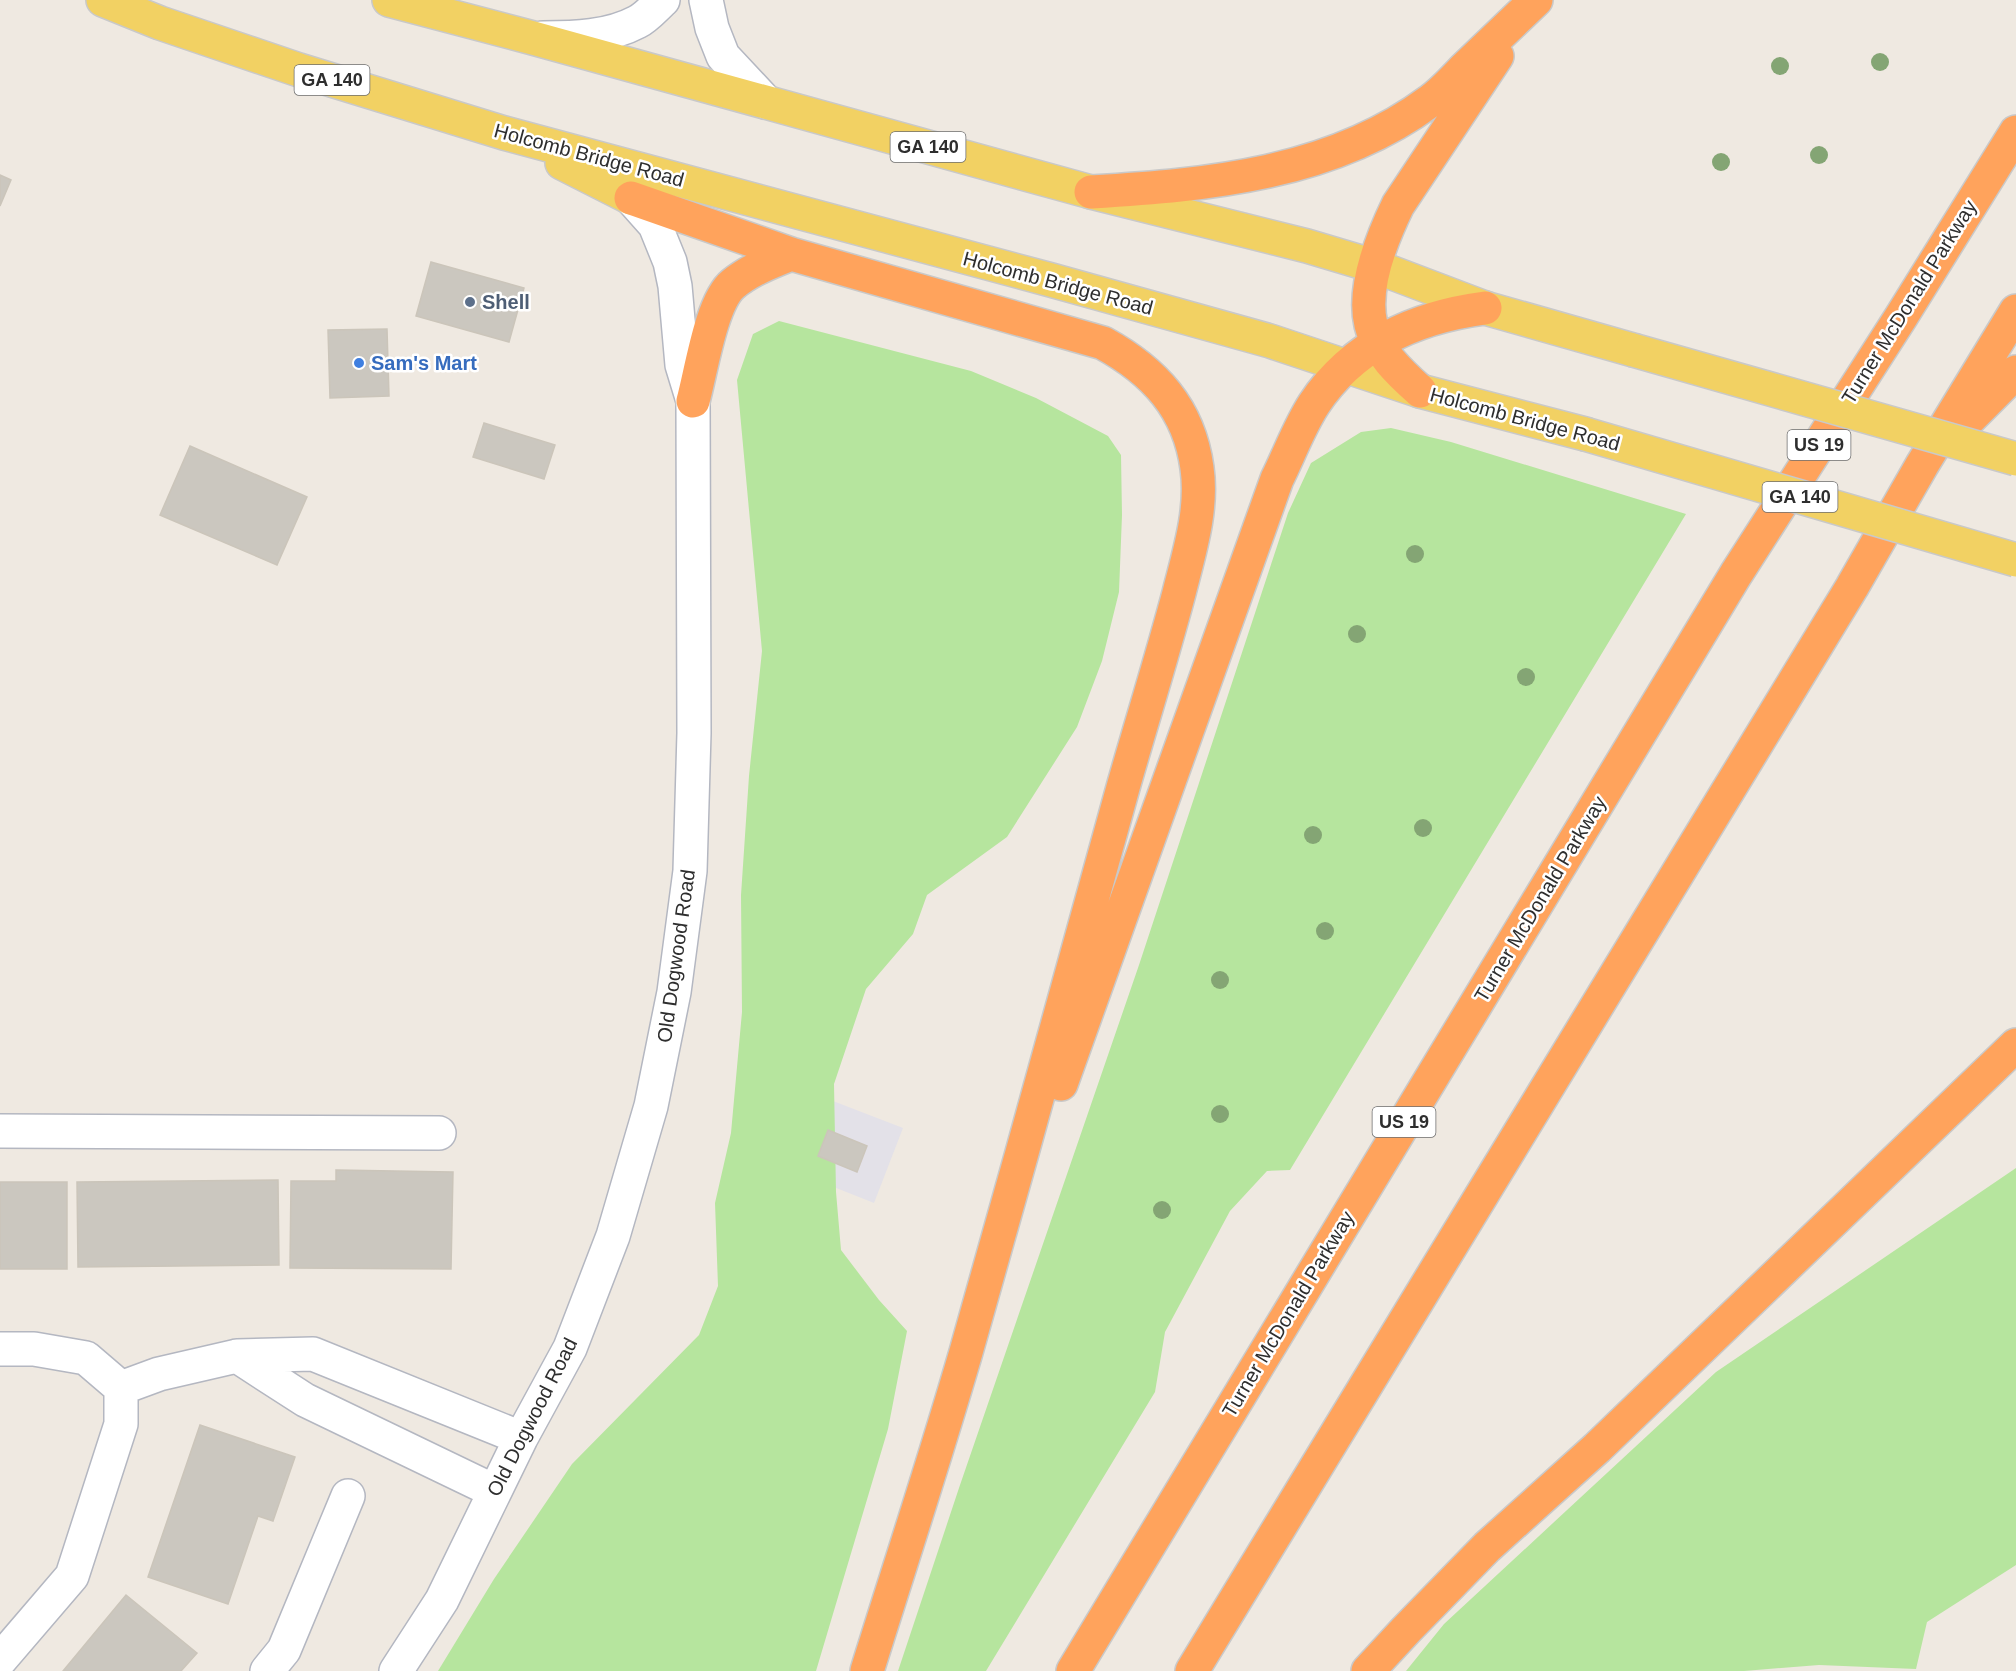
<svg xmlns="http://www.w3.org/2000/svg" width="2016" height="1671" font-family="Helvetica,sans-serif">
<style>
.industrial{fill:#e3e1e8}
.green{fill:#b6e59e}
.building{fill:#cbc7bf;stroke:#cbc5ba;stroke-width:1.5}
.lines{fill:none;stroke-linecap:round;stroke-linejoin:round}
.minor-casing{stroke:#b4b7c1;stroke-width:36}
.major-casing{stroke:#c9c9c9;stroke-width:36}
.highway-casing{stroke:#c9c9c9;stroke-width:36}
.minor{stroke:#fff;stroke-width:33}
.major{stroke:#f2d163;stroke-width:33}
.highway{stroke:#ffa35c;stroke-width:33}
.major-bridge-casing{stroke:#c9c9c9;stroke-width:36;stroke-linecap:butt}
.major-bridge{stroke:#f2d163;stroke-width:33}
.tree{fill:#84a574}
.service-dot{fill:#5c6f8a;stroke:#fff;stroke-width:2}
.shop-dot{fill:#3f7fe0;stroke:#fff;stroke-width:2}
.labels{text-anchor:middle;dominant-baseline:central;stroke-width:5;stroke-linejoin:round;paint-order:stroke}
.shield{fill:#fff;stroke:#6d6d6d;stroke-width:1.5}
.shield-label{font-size:18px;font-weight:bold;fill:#2e2e2e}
.street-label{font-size:20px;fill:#2e2e2e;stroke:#fff}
.service-label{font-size:20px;font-weight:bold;fill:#4e5e75;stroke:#fff;text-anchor:start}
.shop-label{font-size:20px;font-weight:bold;fill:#366cbe;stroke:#fff;text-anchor:start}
</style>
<rect width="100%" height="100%" fill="#efe9e1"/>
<path class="industrial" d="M820,1096L903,1128L874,1203L791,1170Z"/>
<path class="green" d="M779,321L971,371L1036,398L1108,436L1121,455L1122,515L1119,592L1102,661L1077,727L1007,837L927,895L913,934L866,989L834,1084L836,1192L841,1250L879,1300L907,1331L888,1429L816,1671H438L494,1579L572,1464L699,1335L718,1286L715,1203L731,1133L742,1012L741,895L749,776L762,651L737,380L753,334Z
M1391,428L1451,442L1686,514L1290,1170L1267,1171L1230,1211L1165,1332L1155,1392L986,1671H898L960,1485L1139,965L1288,513L1311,463L1361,432Z
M2016,1168V1565L1927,1622L1916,1669L1819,1665L1744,1671H1406L1444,1624L1716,1372Z"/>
<path class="building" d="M0,175L11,180L0,206Z
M431,262L524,288L509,342L416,316Z
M387,329L389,396L330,398L328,330Z
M484,423L555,445L544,479L473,457Z
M190,446L307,497L277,565L160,515Z
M828,1130L867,1146L857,1172L818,1156Z
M336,1170L453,1172L451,1269L290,1268L291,1181H336Z
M278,1180L279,1265L78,1267L77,1182Z
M0,1182H67V1269H0Z
M200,1425L295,1457L273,1521L258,1516L228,1604L148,1577Z
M126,1595L197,1653L181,1671H63Z"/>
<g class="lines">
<g class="minor-casing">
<path id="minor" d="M706,0L712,28L723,56L766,102
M543,38C574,38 609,37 637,22C647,17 655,7 663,0
M0,1131L439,1133
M0,1349H34L86,1358L121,1388L159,1374L237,1356
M494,1491L305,1400L237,1356L313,1354L521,1438
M0,1660L72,1576L121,1424V1388
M267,1671L284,1650L348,1496
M396,1671L442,1600L521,1438L570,1348L613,1236L651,1106L674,992L690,871L694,733L693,401L682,365L675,286L670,262L655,225L631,198"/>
</g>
<g class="major-casing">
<path id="major" d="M103,0L160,23L299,70L504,133L1051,280L1270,341L1420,391L1585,434
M389,0L533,38L1091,192L1307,246L1374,266L1485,308L1633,350
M562,163L631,198"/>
</g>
<g class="highway-casing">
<path id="highway" d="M1091,192C1208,185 1332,174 1430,101C1443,92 1455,78 1466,67C1490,44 1513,22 1536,0
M631,198L791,254L1103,343C1154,371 1189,408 1197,468C1203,510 1189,553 1179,593C1162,657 1142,721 1124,784C1071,974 1020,1163 966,1352C935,1459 900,1565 867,1671
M1420,391C1400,373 1377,352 1371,325C1362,288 1382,238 1398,205L1497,56
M693,401C701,372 711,302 733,284C750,270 771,262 791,254
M1958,430L2016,372
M1061,1084L1277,479C1289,455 1299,427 1314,404C1353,345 1416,317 1485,308
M1073,1671L1736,574L1901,317L2016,132
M1192,1671L1852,587L1922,465L2016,311
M1368,1671L1406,1630L1487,1547L1597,1448L2016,1045"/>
</g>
<use href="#minor" class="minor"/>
<use href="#major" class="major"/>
<use href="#highway" class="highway"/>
<g class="major-bridge-casing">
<path id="major-bridge" d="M1633,350L2016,459
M1585,434L2016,560"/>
</g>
<use href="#major-bridge" class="major-bridge"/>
</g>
<g class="tree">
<circle cx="1880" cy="62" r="9"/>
<circle cx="1780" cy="66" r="9"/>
<circle cx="1819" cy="155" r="9"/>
<circle cx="1721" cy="162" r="9"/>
<circle cx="1415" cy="554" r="9"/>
<circle cx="1357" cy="634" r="9"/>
<circle cx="1526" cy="677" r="9"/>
<circle cx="1423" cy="828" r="9"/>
<circle cx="1313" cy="835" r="9"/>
<circle cx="1325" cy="931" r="9"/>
<circle cx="1220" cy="980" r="9"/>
<circle cx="1220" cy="1114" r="9"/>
<circle cx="1162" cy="1210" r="9"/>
</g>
<circle class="service-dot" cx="470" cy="302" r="6"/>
<circle class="shop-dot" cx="359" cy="363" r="6"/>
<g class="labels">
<g class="shield">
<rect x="294.5" y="65" width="75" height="30" rx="4.5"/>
<rect x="890.5" y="132" width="75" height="30" rx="4.5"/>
<rect x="1787.5" y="430" width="63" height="30" rx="4.5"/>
<rect x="1762.5" y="482" width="75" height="30" rx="4.5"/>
<rect x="1372.5" y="1107" width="63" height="30" rx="4.5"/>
</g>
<g class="shield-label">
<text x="332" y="80">GA 140</text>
<text x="928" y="147">GA 140</text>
<text x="1819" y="445">US 19</text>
<text x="1800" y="497">GA 140</text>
<text x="1404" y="1122">US 19</text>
</g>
<g class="street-label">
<text transform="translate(589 155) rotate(15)">Holcomb Bridge Road</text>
<text transform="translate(1058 283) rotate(15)">Holcomb Bridge Road</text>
<text transform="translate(1909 302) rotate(-58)">Turner McDonald Parkway</text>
<text transform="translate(1525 419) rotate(15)">Holcomb Bridge Road</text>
<text transform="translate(1540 899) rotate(-59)">Turner McDonald Parkway</text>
<text transform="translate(676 956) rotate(-82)">Old Dogwood Road</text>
<text transform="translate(1288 1314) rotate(-59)">Turner McDonald Parkway</text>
<text transform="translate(532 1417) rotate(-63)">Old Dogwood Road</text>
</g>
<g class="service-label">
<text x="482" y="302">Shell</text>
</g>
<g class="shop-label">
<text x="371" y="363">Sam's Mart</text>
</g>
</g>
</svg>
